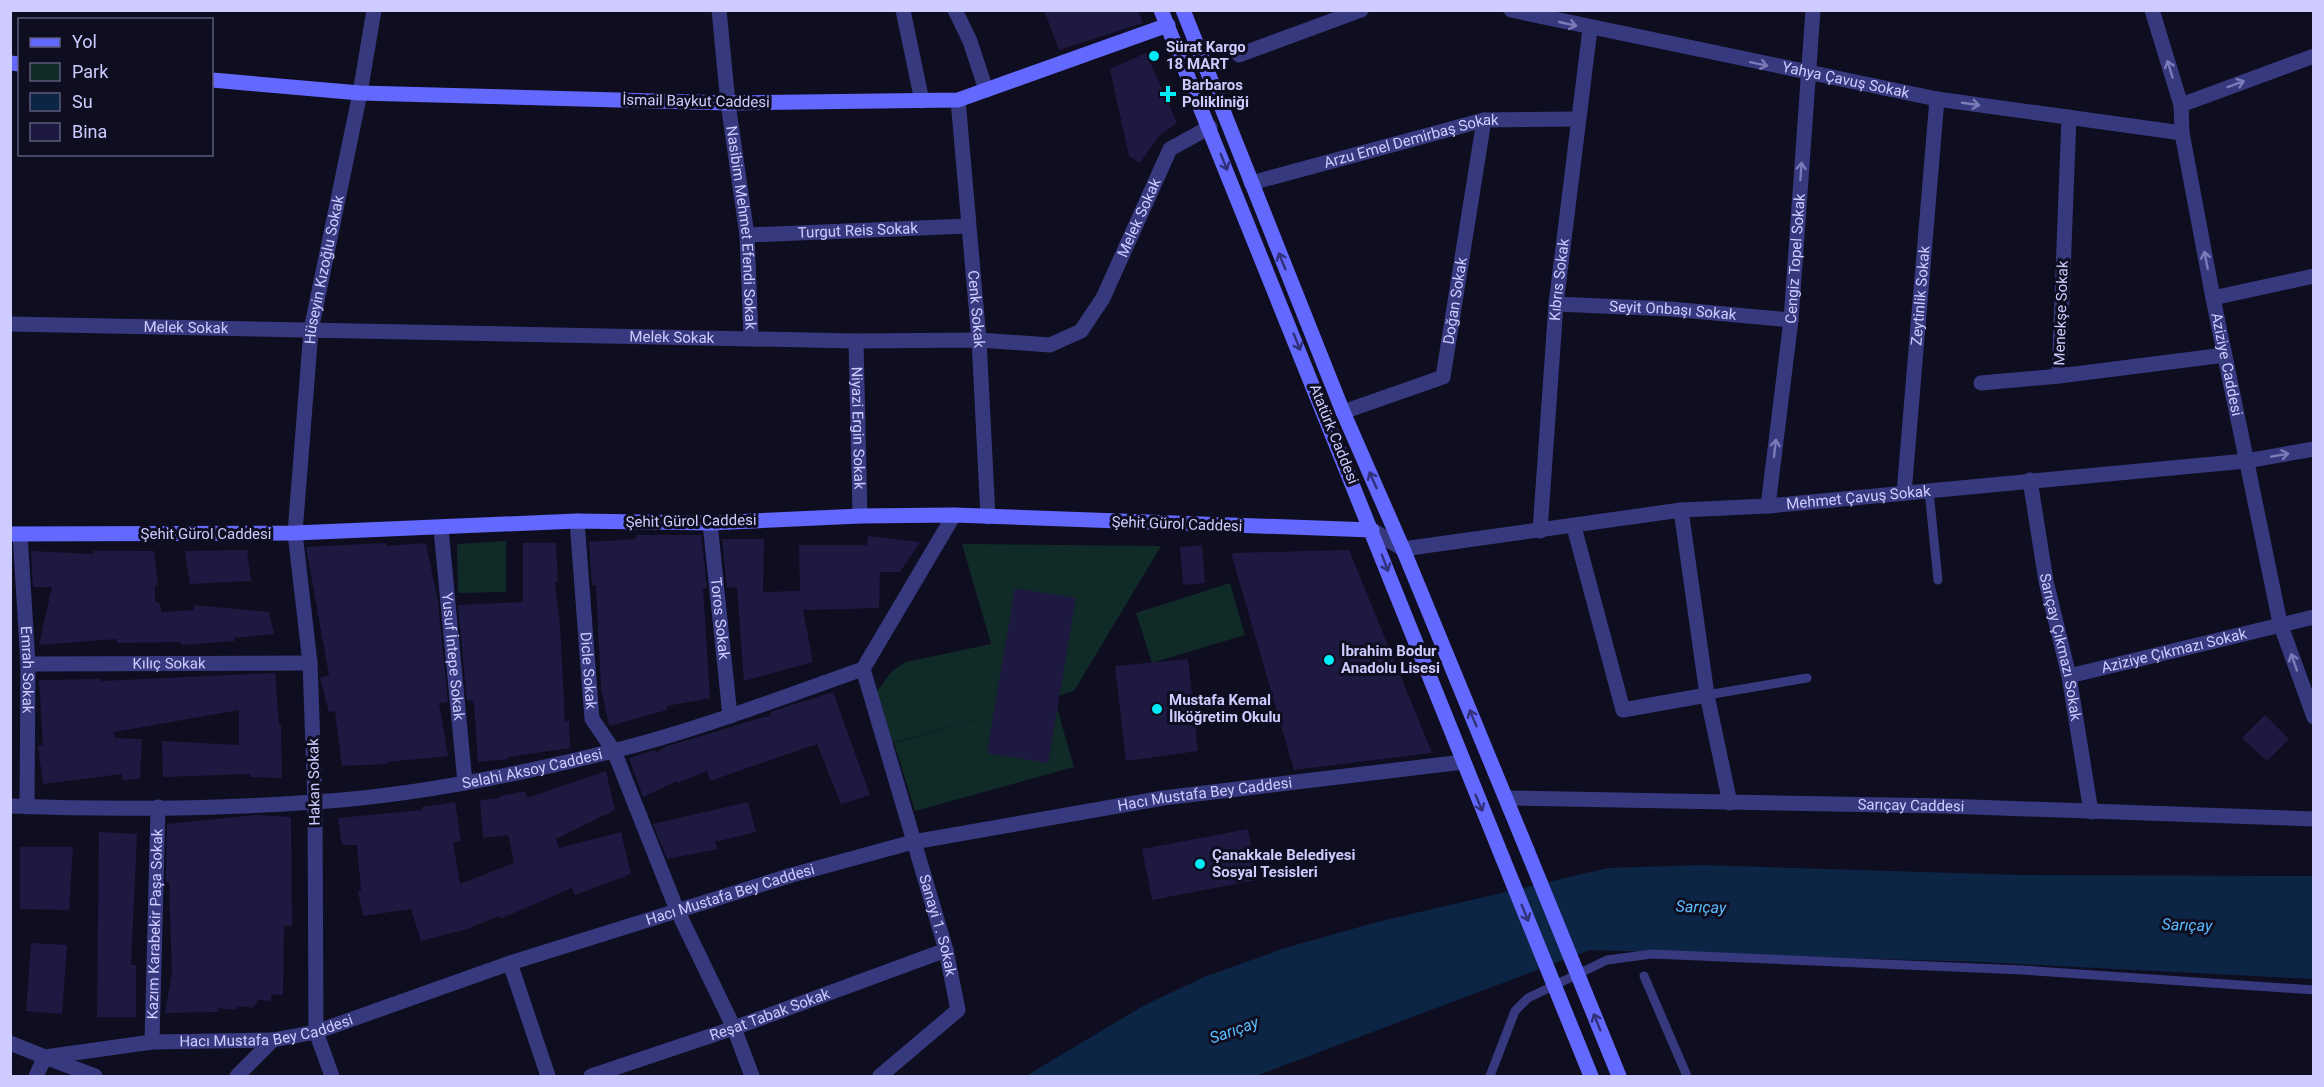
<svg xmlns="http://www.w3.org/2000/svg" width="2324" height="1087" font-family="Roboto,sans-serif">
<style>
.green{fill:#102a27}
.water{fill:#0c2545}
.building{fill:#1e1941}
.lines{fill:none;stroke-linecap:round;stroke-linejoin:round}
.lane{stroke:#37397f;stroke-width:9}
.street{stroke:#37397f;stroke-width:15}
.secondary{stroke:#6368ff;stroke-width:15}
.secondary-bridge{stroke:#6368ff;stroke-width:15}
.oneway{stroke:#7b7bb9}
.oneway2{stroke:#313179}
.poi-dot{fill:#00edf7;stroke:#0f0d20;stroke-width:2}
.labels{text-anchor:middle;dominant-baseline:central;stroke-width:6;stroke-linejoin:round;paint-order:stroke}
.poi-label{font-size:15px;font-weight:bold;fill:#ceccff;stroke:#0f0d20;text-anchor:start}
.street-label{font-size:15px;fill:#ceccff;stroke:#0f0d20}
.water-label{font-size:16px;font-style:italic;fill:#5abdff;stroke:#0f0d20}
</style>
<rect width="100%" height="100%" fill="#0f0d20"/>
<path class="green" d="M506,541V592L458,593L457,544Z
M962,544L1161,546L1074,691L1054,697L1074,767L915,811L894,743L1018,708L892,743L875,694L891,672L906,662L991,644Z
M1230,583L1245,635L1152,663L1136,613Z"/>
<path class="water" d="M1702,865L2020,875L2313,876V979L1979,962L1590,950L1256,1076H1026L1143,1006L1204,977L1285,948L1377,922L1608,868Z"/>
<path class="building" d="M1044,10H1138L1143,23L1059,50Z
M1146,53L1177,123L1158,137L1140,163L1129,156L1110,69Z
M636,535H701L707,588L703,589L710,698L667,706V710L609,726L601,688L596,585H592L589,542L637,539Z
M868,536L920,542L900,572H880L879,608L803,610L813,662L744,681L737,587L727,588L722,539H764L763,592L800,591L799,545H867Z
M386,543V546L426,543L438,602L448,702L439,703L448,756L387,762V764L342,766L335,711L329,712L320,678L329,675L306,547Z
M523,543H556L558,582H555L560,626L565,721H569L570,748L508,757V759L478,762L474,704L472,700L467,701L458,605L523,602Z
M1202,545L1205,583L1183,585L1180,547Z
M247,550L251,581L190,584L185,551Z
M1349,550L1432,753L1294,770L1231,553Z
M31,551L93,554V551H154L158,585H155V602H159L162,612L194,610V605L269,612L274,634L234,638L235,641L181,645V642L117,643V639L39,645L52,587H33Z
M1015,588L1076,598L1048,763L987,753Z
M1188,659L1198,751L1126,761L1115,666Z
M275,673L279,725H281L282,778L251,777L250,774L163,777L162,741L239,745V710L114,732L115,738L142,739L140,779L122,780V774L43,784L38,746L43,745L39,680L101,679V681Z
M833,692L870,795L841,804L817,744L710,781L707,771L678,783L677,781L643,797L629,758L655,750L656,753L667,746L771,715L770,712Z
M2265,715L2289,739L2267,761L2242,738Z
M606,771L615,810L556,839L559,848L621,832L631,874L575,895L572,888L500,919L499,916L467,929L421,941L411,909L363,916L358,891H361L357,845H342L338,818L422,810V807L455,802L461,841L453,842L460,884L514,863L508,835L483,838L480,800L500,798V796L525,791L527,798Z
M748,802L756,832L715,842L718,849L667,859L653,824Z
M257,815L291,817L292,926H284L283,995L271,994V1001L258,1000L253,1008L238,1006L235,1010L218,1008V1012L165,1013L172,974L169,882H166V876L167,824Z
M1248,829L1257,880L1152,900L1142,849Z
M99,832L137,834L131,965H136V1017H97Z
M20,847H73L69,910L20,909Z
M31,943L67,945L62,1014L26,1011Z"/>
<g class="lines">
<path class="lane" d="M1929,491L1938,580
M1707,695L1807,678
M1644,976L1687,1076
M1490,1076L1515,1011L1528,998L1607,960L1652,954L2022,970L2314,990"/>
<g class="street">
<path id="s1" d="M719,10L728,103L747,235L751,337"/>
<path d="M903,10L922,101"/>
<path d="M955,10L970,41L986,90"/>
<path id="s2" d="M1511,10L1937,99L2182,133"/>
<path id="s3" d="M2152,10L2181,105L2182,133L2213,298L2280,623L2314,717"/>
<path d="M1239,55L1361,10"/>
<path id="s4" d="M958,100L979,340L988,517"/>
<path d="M2181,105L2314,56"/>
<path d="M2069,117L2059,376L2225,355"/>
<path id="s5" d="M1251,183L1484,120L1577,119"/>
<path id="s6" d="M747,235L968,226"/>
<path d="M2213,298L2314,276"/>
<path id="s7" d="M1556,304L1671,309L1791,320"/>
<path id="s8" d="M10,324L856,341L979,340L1050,345L1081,331L1103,298L1170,149L1210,127"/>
<path id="s9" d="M856,341L860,516"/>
<path d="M1981,383L2059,376"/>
<path id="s10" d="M1343,412L1443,377L1484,120"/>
<path id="s11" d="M2030,480L2046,581L2069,676L2091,812"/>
<path id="s12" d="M1904,493L1937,99"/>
<path id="s13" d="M1768,506L1791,320L1813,10"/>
<path d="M1681,510L1707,695L1730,803"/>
<path id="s14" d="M577,521L592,719L614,751L677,910L734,1028L752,1076"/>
<path id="s15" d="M710,523L730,716"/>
<path d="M1574,527L1623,710L1707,695"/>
<path id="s16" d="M441,529L465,783"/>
<path id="s17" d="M1372,530L1403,549L1681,510L1768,506L2246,461L2314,449"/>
<path id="s18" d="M1540,531L1556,304L1590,29"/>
<path id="s19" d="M20,534L28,664L27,807"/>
<path id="s20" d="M28,664L310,663"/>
<path id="s21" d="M863,669L946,950L958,1010L880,1076"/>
<path id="s22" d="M2069,676L2314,617"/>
<path id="s23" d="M1507,798L1944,806L2314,819"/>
<path id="s24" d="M10,806C111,810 214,809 314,802C414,796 516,775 613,751C698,730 780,698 863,669L954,515"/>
<path d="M510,963L548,1076"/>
<path id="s25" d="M152,1042L158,807"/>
<path id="s26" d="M10,1043L45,1057L152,1042L273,1040L316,1032L510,963L792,875L913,842L1163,798L1463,762"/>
<path d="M36,1076L45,1057L95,1076"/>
<path d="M237,1076L273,1040"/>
<path id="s27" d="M332,1076L316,1032L315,802L310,663L295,533L311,330L360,93L374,10"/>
<path id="s28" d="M591,1076L734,1028L946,950"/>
</g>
<path class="secondary" d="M1161,10L1503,859
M1183,10L1343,412L1403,549L1527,850
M10,63L20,64
M212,80L360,93L728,103L958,100L1168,25
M10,534L295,533L577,521L710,523L860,516L954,515L1372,530"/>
<path class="secondary-bridge" d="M1527,850L1619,1076
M1503,859L1591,1076"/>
</g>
<defs><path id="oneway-shaft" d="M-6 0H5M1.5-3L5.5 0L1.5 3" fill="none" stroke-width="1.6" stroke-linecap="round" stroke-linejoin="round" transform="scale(1.5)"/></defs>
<g class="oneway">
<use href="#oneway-shaft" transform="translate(1568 24) rotate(13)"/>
<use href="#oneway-shaft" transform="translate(1759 64) rotate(12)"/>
<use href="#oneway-shaft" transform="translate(2170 69) rotate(-107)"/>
<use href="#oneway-shaft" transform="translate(2236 84) rotate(-20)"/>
<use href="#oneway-shaft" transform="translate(1971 104) rotate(8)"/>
<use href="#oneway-shaft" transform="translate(1801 171) rotate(-86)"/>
<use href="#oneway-shaft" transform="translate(2206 260) rotate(-101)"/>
<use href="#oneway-shaft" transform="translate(1775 448) rotate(-83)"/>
<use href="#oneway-shaft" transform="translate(2280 455) rotate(-10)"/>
<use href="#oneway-shaft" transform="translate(2294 662) rotate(-109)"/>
</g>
<g class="oneway2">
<use href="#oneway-shaft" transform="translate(1224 162) rotate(68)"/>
<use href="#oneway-shaft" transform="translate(1282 261) rotate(-112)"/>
<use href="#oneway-shaft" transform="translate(1297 342) rotate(68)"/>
<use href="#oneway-shaft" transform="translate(1373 480) rotate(-114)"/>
<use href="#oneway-shaft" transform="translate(1385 563) rotate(69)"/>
<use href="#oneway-shaft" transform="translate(1473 718) rotate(-113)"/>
<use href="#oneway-shaft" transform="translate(1479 803) rotate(67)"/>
<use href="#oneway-shaft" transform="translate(1525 913) rotate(68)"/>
<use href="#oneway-shaft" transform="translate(1597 1022) rotate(-112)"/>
</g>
<g class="poi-dot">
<circle cx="1154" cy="56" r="6"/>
<path d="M1165 85h6v6h6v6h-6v6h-6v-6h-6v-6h6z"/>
<circle cx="1329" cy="660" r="6"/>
<circle cx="1157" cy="709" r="6"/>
<circle cx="1200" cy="864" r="6"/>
</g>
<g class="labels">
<g class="poi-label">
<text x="1166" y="47">Sürat Kargo<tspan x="1166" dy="17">18 MART</tspan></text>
<text x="1182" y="85">Barbaros<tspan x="1182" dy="17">Polikliniği</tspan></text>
<text x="1341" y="651">İbrahim Bodur<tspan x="1341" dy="17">Anadolu Lisesi</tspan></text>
<text x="1169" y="700">Mustafa Kemal<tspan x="1169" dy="17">İlköğretim Okulu</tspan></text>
<text x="1212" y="855">Çanakkale Belediyesi<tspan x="1212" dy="17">Sosyal Tesisleri</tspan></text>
</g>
<g class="street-label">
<text stroke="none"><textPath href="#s2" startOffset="342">Yahya Çavuş Sokak</textPath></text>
<text transform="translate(696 101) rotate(1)">İsmail Baykut Caddesi</text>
<text stroke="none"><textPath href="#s5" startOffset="166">Arzu Emel Demirbaş Sokak</textPath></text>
<text stroke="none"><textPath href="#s8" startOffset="1202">Melek Sokak</textPath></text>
<text stroke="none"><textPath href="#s1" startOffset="219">Nasibim Mehmet Efendi Sokak</textPath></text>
<text stroke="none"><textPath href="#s6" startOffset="111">Turgut Reis Sokak</textPath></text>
<text stroke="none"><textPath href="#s13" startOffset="249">Cengiz Topel Sokak</textPath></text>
<text stroke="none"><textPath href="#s27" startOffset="812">Hüseyin Kızoğlu Sokak</textPath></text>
<text stroke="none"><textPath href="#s18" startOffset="252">Kıbrıs Sokak</textPath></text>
<text stroke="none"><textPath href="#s12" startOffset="198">Zeytinlik Sokak</textPath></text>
<text stroke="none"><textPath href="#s10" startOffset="183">Doğan Sokak</textPath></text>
<text stroke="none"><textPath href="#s4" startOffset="210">Cenk Sokak</textPath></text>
<text stroke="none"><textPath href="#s7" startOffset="117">Seyit Onbaşı Sokak</textPath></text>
<text transform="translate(2061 313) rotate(-88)">Menekşe Sokak</text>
<text stroke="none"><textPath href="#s8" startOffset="176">Melek Sokak</textPath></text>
<text stroke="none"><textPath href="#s8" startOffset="662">Melek Sokak</textPath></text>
<text stroke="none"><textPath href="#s3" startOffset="363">Aziziye Caddesi</textPath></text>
<text stroke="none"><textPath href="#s9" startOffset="87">Niyazi Ergin Sokak</textPath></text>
<text transform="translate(1334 434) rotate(68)">Atatürk Caddesi</text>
<text stroke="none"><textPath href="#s17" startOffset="495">Mehmet Çavuş Sokak</textPath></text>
<text transform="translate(691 521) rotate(-1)">Şehit Gürol Caddesi</text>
<text transform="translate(1177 524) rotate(2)">Şehit Gürol Caddesi</text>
<text x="206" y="534">Şehit Gürol Caddesi</text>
<text stroke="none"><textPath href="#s15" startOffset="96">Toros Sokak</textPath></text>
<text stroke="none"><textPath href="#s11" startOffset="170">Sarıçay Çıkmazı Sokak</textPath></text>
<text stroke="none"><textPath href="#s22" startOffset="108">Aziziye Çıkmazı Sokak</textPath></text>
<text stroke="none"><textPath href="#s16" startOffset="128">Yusuf İntepe Sokak</textPath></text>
<text stroke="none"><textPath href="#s20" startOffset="141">Kılıç Sokak</textPath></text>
<text stroke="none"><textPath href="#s19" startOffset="136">Emrah Sokak</textPath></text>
<text stroke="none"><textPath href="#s14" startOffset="150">Dicle Sokak</textPath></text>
<text stroke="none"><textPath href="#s24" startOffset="525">Selahi Aksoy Caddesi</textPath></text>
<text transform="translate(314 782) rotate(-91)">Hakan Sokak</text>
<text stroke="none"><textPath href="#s26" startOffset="1233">Hacı Mustafa Bey Caddesi</textPath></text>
<text stroke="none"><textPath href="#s23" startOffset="404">Sarıçay Caddesi</textPath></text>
<text stroke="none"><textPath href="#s26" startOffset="747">Hacı Mustafa Bey Caddesi</textPath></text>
<text stroke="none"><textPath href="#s25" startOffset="118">Kazım Karabekir Paşa Sokak</textPath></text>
<text stroke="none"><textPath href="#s21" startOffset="267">Sanayi 1. Sokak</textPath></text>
<text stroke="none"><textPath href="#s28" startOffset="189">Reşat Tabak Sokak</textPath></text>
<text stroke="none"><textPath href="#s26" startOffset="261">Hacı Mustafa Bey Caddesi</textPath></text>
</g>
<g class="water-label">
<text transform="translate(1701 907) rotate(2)">Sarıçay</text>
<text transform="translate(2187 925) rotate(2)">Sarıçay</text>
<text transform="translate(1234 1030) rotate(-20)">Sarıçay</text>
</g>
</g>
<rect width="2324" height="1087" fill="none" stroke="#ceccff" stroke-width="24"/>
<rect x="18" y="18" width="195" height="138" fill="#0f0d20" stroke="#5b5979" stroke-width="1.5"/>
<rect x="30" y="38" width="30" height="9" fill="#6368ff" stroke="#5b5979" stroke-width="1.5"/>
<text x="72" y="48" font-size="18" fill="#ceccff">Yol</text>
<rect x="30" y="63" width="30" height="18" fill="#102a27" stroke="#5b5979" stroke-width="1.5"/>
<text x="72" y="78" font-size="18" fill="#ceccff">Park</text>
<rect x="30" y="93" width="30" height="18" fill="#0c2545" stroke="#5b5979" stroke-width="1.5"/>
<text x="72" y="108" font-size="18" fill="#ceccff">Su</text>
<rect x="30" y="123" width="30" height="18" fill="#1e1941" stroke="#5b5979" stroke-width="1.5"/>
<text x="72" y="138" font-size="18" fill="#ceccff">Bina</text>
</svg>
